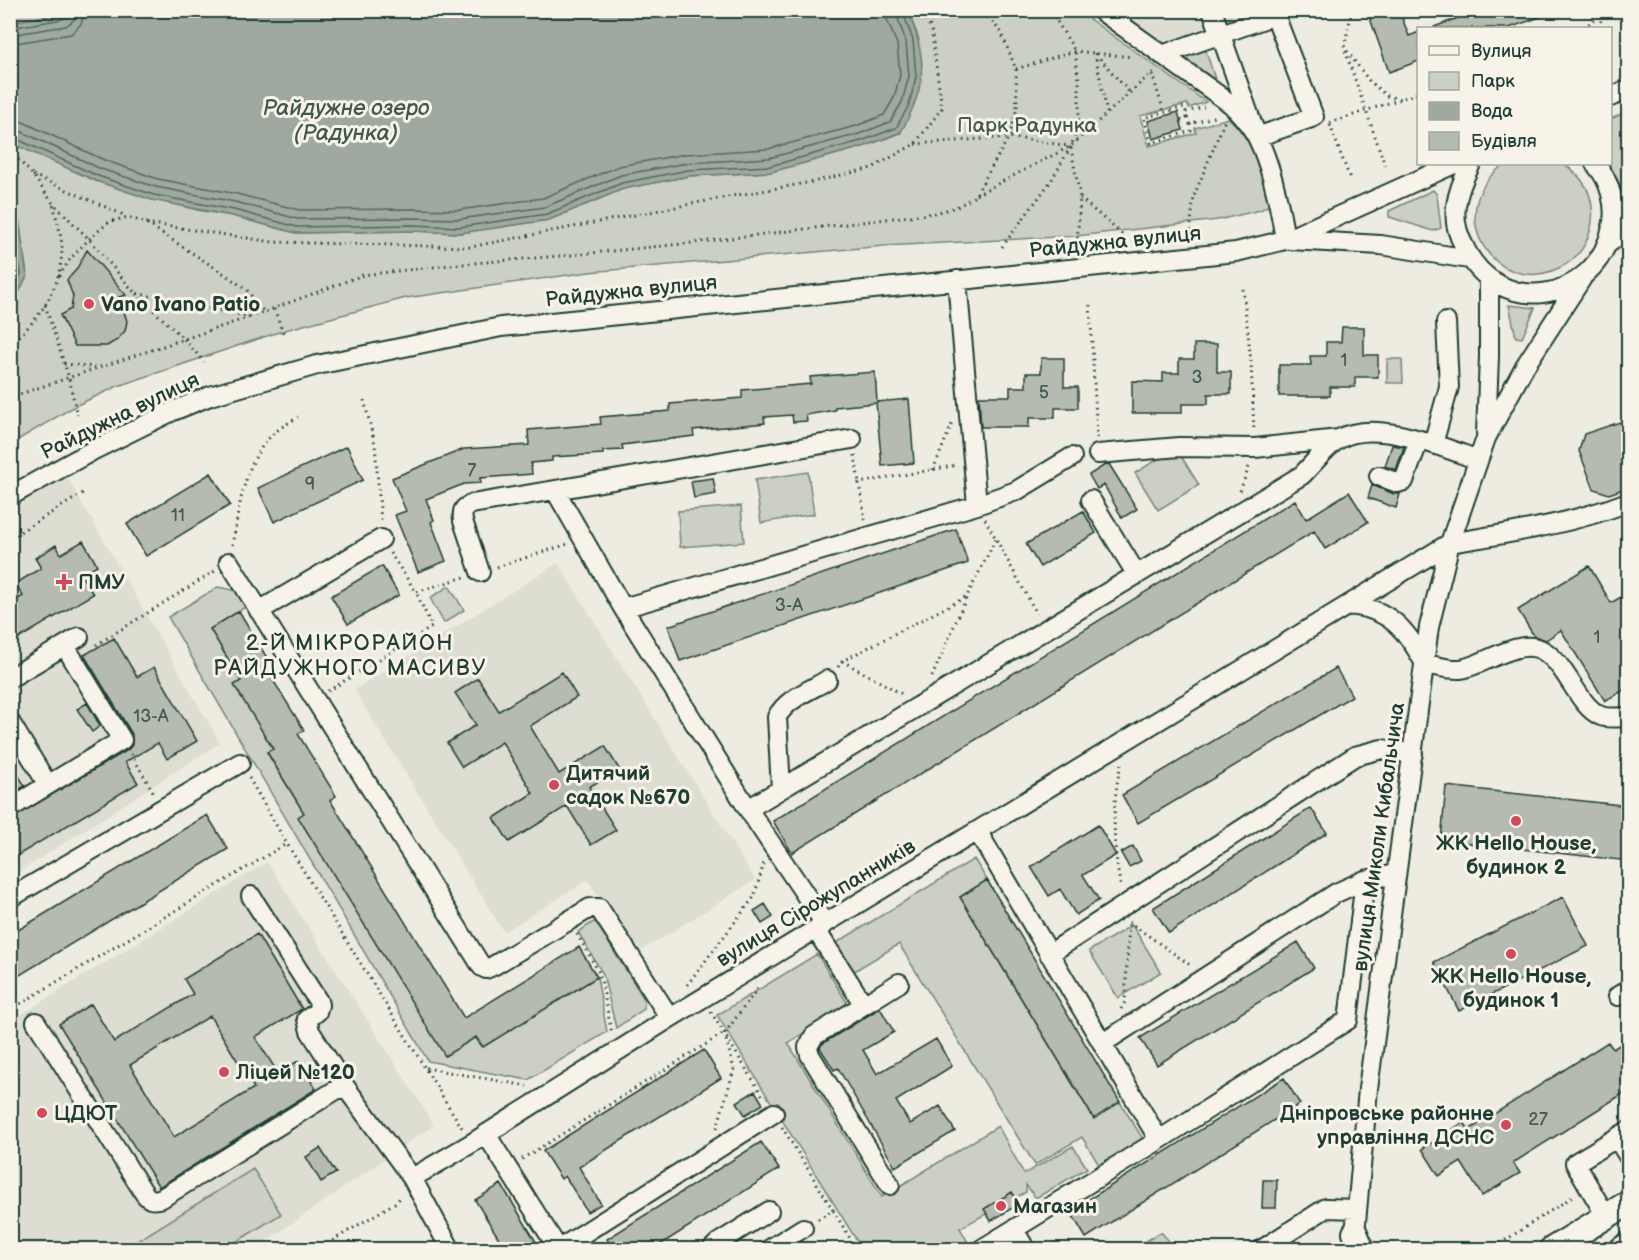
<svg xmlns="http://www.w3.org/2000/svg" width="1639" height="1260" font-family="'Balsamiq Sans',sans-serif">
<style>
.built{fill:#ddddd2}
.green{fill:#cccfc4;stroke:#76867c;stroke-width:1.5}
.water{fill:#9fa99f;stroke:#6c7e74;stroke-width:1.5}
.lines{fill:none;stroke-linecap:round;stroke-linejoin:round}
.shore{stroke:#52685f;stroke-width:1.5}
.building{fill:#b5bbb0;stroke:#1f3d34;stroke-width:1.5;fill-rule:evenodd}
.minor-casing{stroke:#1f3d34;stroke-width:22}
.major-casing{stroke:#1f3d34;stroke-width:28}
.path{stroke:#1f3d34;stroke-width:3;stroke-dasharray:1.5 4.5;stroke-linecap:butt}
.minor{stroke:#f7f3e8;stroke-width:18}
.major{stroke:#f7f3e8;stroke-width:24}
.poi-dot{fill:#d1495b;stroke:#f7f3e8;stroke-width:2}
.labels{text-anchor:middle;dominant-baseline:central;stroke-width:6;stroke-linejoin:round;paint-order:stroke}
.number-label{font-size:18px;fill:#445c53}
.park-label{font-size:21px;fill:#425a51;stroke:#f7f3e8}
.street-label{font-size:21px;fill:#1f3d34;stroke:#f7f3e8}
.poi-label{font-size:21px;font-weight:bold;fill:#1f3d34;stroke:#f7f3e8;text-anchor:start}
.water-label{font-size:22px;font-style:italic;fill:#3f584f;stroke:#f7f3e8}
.neighbourhood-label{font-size:22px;letter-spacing:1.5px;fill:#1f3d34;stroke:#f7f3e8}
</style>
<rect width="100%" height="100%" fill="#eeece1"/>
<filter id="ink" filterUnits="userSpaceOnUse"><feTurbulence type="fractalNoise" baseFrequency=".0167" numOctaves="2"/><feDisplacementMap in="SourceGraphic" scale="12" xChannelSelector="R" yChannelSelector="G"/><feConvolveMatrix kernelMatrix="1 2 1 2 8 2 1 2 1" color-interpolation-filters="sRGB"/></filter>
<g filter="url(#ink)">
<path class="built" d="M1111,11H1320L1180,60Z
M66,475L220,743L11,877V506Z
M558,563L755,880L635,955L588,880L504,932L354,690Z
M267,862L434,1125L255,1249L11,1250V1021Z"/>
<path class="green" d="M11,11H74L11,22Z
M908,11H1078L1206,102L1189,108L1187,104L1140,116L1149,146L1196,133L1195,128L1228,118C1254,139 1261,173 1272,204L1260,210L1218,220L1076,236L884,246L589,272L406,298L285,330L118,386L75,406L11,444L10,309L27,275L18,213L11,192L12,142L96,181L197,210L232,216L296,233L412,231L460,233L549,220L623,189L689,176L771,172L863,147L901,133L919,39Z
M1204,45L1216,82L1174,55Z
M1628,111V207L1626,206L1623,190L1609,164L1611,119Z
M1505,164C1517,163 1556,161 1564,164C1568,166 1572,170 1575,173C1595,191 1597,221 1585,244C1579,255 1570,263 1559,268C1492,299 1440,208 1505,164Z
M1433,190L1437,195L1441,228L1433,231L1389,217V211Z
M1509,305L1535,308L1522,338L1516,337Z
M1387,359H1402L1403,383H1387Z
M1176,448L1199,485L1158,510L1135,473Z
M808,472L814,514L761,523L755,480Z
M741,506L744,542L680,547L678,511Z
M449,586L464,610L444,623L430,598Z
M218,587L238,591L247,606L210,629L241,681L273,749L267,753L304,813L482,1047L597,977L607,1032L528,1080L428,1061L168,617Z
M974,859L987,880L960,897L1093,1118L1120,1102L1143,1139L1099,1165L1082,1137L1035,1165L899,944L851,973L833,945Z
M595,921L644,999V1009L616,1028L603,974L578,932Z
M1132,925L1161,972L1118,998L1089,951Z
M817,954L848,1004L788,1043L882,1197L998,1126L1024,1174L1073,1146L1087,1168L1036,1198L1026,1185V1192L960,1228L970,1246L964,1249H862L717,1015Z
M253,1169L281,1214L225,1249H131L129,1246Z
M1161,1232L1176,1249H1133Z"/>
<path class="water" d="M908,11C928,60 927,85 901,132L863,147L771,172L689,176L623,189L549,220L460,233L412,231L296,233L232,216L152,200L96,181L11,143V22L76,11Z
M10,192L18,213L27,276L11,309Z"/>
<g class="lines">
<path class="shore" d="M10,28L63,19L67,16L68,10
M10,35L66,26L74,20L76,10
M10,44L71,34L81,24L85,10
M10,120L21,121L104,160L158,179L237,194L299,210L412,209L459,210L543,198L619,166L686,154L768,149L856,126L884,115L894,98L900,75L897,44L887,20L886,10
M10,129L18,130L101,169L156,187L235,202L298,219L412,218L459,219L545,207L621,175L687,163L769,158L859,134L890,122L902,102L909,76L906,42L895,10
M10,136L98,176L154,195L234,210L297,227L412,225L460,227L547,214L622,183L688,170L770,166L861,141L896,128L909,105L916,77L913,40L902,10
M10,210L21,274L10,295"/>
</g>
<path class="building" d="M1367,10H1399L1409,36L1419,32V61L1389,72Z
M1479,10H1553L1554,12L1509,28H1434V27Z
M1178,112L1183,130L1153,139L1148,121Z
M87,250L126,295L119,297L127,321L125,331L117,340L107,346H75L60,315L71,309L73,296L67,280L76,270Z
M1342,327H1364V355H1378V377H1355V387H1330V396H1279V365H1311L1310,356H1326V342H1341Z
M1194,344H1217V372H1231V394H1208V404H1182V413H1132V381L1163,382V373H1179V359H1194Z
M1041,358H1064V387H1078V408H1055V418H1029V427H981L979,396H1010V387H1026V373H1041Z
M875,372L877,402L909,399L914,463L882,466L876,403L835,407V410L806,415L807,421L793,422L792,415L764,417L765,423L693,430L694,436L622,445L623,450L603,451V454L552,457V461L531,463L532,474L480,478L481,483L464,484L426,499L434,520L431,522L446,561L418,572L395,515L406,511L392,478L464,449L529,445L528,430L601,424L600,417L670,411V404L742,398V390L811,384L810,377Z
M1629,419V487L1609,494L1594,489L1579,451L1584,434Z
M1392,445L1404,447L1396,470L1385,466Z
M347,446L363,480L274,522L258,488Z
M1109,464L1137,509L1122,518L1104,485L1097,489L1089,475L1105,465Z
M211,473L230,505L146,556L127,524Z
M713,478L716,494L694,498L691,481Z
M1372,485L1394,494H1400L1396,508L1368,498Z
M1349,492L1368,522L1325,549L1314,531L792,853L773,821L1295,500L1306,519Z
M1083,511L1096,533L1040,567L1026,544Z
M956,529L968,563L680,661L668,626Z
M83,541L97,565L81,575L93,594L10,644V604L23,596L15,584L41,568L35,558L56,545L61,554Z
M382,566L399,595L348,624L331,596Z
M1589,566L1611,603L1629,592V687L1605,701L1561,630L1546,640L1534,636L1518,610Z
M239,611L273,668L268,672L304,730L298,734L336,796L330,800L464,1018L579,947L597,977L483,1047L476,1037L445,1056L298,817L304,813L267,752L273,749L234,685L241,681L210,629Z
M114,638L137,677L154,667L197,741L167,759L158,743L125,762L138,783L10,860V819L128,750L132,745V734L84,655Z
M1336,668L1352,696L1138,823L1122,795Z
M562,672L577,697L530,726L559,774L605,746L619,769L589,787L616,830L591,845L567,806L509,842L494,818L533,793L502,742L462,767L447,743L476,725L455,693L478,678L499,711Z
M87,703L100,726L92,732L77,709Z
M10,762L25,786L10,795Z
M1446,786L1629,806V861L1441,840Z
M1311,808L1327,833L1169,933L1153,908Z
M207,815L228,849L10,981V935Z
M1098,825L1116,855L1083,875L1099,900L1076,915L1060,889L1049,896L1031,867Z
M1133,846L1141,861L1129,867L1121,853Z
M987,880L1120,1102L1094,1119L960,897Z
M1563,897L1588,946L1459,1011L1434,962Z
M765,904L773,917L762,924L754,911Z
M257,934L302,1009L255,1037L278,1073L298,1061L316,1089L159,1187L59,1024L91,1004L114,1042L193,994L184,979ZM210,1016L254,1088L174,1137L130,1065Z
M1298,942L1314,968L1157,1065L1140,1038Z
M880,1008L894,1032L863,1050L877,1074L936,1039L952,1066L896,1101L910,1124L940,1106L955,1131L895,1167L838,1068L834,1070L820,1048L822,1044Z
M1629,1039V1090L1513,1163L1520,1173L1482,1196L1461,1162L1439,1176L1422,1149L1464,1122L1469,1130L1608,1042L1613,1049Z
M704,1050L721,1078L579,1167L601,1204L587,1212L565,1176L561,1179L543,1151Z
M1284,1078L1300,1104L1086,1238L1070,1211Z
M755,1091L763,1104L745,1115L737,1102Z
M761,1142L779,1169L652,1250H613L607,1239Z
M320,1148L336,1173L321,1182L306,1157Z
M1263,1180H1277L1276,1208H1262Z
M501,1184L512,1202L541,1250H506L475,1200Z
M1012,1192L1019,1204L991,1221L984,1209Z"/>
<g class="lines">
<g class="minor-casing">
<path id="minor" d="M1100,10L1231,104C1241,114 1250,124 1257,137C1272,167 1280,207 1285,240
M1162,55L1275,15L1314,117L1257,137L1212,10
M1610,97L1628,90
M1471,164C1464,177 1458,191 1456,206C1454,220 1458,235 1464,246C1497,319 1596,304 1612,227C1617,206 1610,180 1595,164
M1290,240L1381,245L1469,259
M1609,243L1628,227
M957,280L977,505
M1486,433L1489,357V279
M1433,444L1449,387L1446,322
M1098,454L1179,447L1255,448L1339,439
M1379,476L1398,483L1404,481L1419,440
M10,496L92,451L173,411L210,396L317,365L501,327L1236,252L1285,240L1454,164
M1091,500L1137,575
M229,562L482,967L486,969L493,966L590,908H599L670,1018
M480,572L463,521C462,511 462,508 472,504L555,490
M1348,605C1389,608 1407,630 1425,664C1437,666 1449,670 1461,669C1484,665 1517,639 1540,649C1566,661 1577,706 1601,716C1609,719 1620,717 1628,717
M623,608L977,505L1016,491L1072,457
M259,611L381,539
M10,678L79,637
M10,722L48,785
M781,789L777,717C786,699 811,690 827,680
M10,808L122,740L65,646
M748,809L1302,475C1312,465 1328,445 1339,439C1375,418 1442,447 1478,460
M978,832L1159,1140
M251,896L318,1001L319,1005L317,1012L307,1019L310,1031L344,1085L412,1178L451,1250
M10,898L240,763
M825,924L748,809L623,608L555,490L852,439
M816,930L864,1005
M1049,954L1355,756L1382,749L1413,754
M1618,996L1628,990
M36,1022L144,1193C149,1200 153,1201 162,1198L344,1085
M1103,1043L1336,893L1365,880L1396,874
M486,1134L559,1250
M1617,1138L1628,1156
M412,1178L472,1143L670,1018L1450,543C1510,533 1572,524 1628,502
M890,1185L810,1055L808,1047L814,1036L899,983
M1606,1216L1575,1163L1628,1131
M1014,1230L1026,1250
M1354,1245L1368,1089L1429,627L1450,543L1486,438L1525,366L1582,278
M559,1249L774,1113
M711,1250L718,1243L769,1211
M768,1250L803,1228
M980,1250L1159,1140L1348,1020L1365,880
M1261,1250L1326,1208L1357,1209"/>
</g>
<g class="major-casing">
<path id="major" d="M1355,1233L1362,1250
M1551,1250L1628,1203
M1621,1250L1628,1245"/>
</g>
<path class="path" d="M1352,10L1344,48L1385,165
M1584,28L1602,13
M1600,28L1602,10
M1347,51L1370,82L1387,96L1401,99
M1095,53L1107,113
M1096,54L1130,93
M1016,69L1075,51L1133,57
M1152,74L1164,112
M1186,112L1184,107L1144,118L1151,143L1191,131L1190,124
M1187,118L1186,112L1204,107
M1181,120L1187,118L1190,124L1217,116
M1330,123L1418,93
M1330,125L1350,179
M915,144L1009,137L1069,146
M1071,148L1080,198L1077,245
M10,151L32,174L52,202L89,239L135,293L251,317L363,275L450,265L571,255L692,243L935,213L957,207L975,196L1009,137L1017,108L1016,69L1001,32L982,10
M33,175L126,216
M976,195L1071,146L1154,71
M1080,198L1125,237
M146,223L273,242L470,247L727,197L812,182L872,168L915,144L942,108L931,28L920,10
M1190,231L1194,196L1225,120
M1002,247L1051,181L1071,146L1079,126V82L1075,51L1050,10
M59,276L71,258L89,239L109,222L128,217L146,223L223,273L247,290L264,312
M1243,289L1251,361L1254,431
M136,294L184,339L204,362
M45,305L69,378L77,415
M1090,305L1097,438
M274,309L285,337
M10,345C39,319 61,290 62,249C62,235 56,218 53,203
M64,364L95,367
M10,400L20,394L250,317
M364,400L375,444L381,522
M855,455L859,483
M933,470L952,424
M1240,491L1250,464
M985,519L1037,614
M865,520L859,483L958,465
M10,538L85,492
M232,545C240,506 243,462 274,433C281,427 290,422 298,417
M390,553L416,592L465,577
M497,567L568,544
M96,645L215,571
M842,661L904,695
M838,667L842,661L966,597
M932,677L967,596L996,539
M328,691L432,627L416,592
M131,754L155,795
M1121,764C1111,805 1113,848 1121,888
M249,778L287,844L462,1128
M1129,922L1190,965
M577,934L600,974L612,1034
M687,985L754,897L764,863
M1121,1009L1125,1002L1129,924
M10,1010L286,844
M711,1012L764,1098
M725,1033L760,985
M426,1068L527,1086
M782,1127L833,1210
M717,1128L734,1069L726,1039
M522,1159L724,1033
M818,1219L833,1210L857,1250
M317,1250L398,1201L401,1195
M1490,1250L1572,1197"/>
<use href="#minor" class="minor"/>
<use href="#major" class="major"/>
</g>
</g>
<g class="poi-dot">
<circle cx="89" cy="304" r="6"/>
<path d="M61 573h6v6h6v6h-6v6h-6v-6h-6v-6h6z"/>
<circle cx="554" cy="785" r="6"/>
<circle cx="1516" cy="821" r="6"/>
<circle cx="1511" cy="954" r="6"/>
<circle cx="224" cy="1072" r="6"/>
<circle cx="42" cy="1113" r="6"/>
<circle cx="1506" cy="1125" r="6"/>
<circle cx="1001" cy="1206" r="6"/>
</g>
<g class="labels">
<g class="number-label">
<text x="1344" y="360">1</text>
<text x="1197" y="377">3</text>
<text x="1044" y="392">5</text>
<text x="472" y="470">7</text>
<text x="310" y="484">9</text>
<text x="178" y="515">11</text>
<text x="789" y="605">3-А</text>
<text x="1597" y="637">1</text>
<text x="151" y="716">13-А</text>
<text x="1538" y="1119">27</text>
</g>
<g class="park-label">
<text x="1027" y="125">Парк Радунка</text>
</g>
<g class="street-label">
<text transform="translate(1115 242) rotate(-6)">Райдужна вулиця</text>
<text transform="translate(631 291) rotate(-6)">Райдужна вулиця</text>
<text transform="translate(120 416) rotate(-26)">Райдужна вулиця</text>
<text transform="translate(1379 837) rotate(-82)">вулиця Миколи Кибальчича</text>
<text transform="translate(816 903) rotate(-31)">вулиця Сірожупанників</text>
</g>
<g class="poi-label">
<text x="101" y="304">Vano Ivano Patio</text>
<text x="78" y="582">ПМУ</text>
<text x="566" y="773">Дитячий<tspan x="566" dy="24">садок №670</tspan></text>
<text x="1516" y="843" text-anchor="middle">ЖК Hello House,<tspan x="1516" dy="24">будинок 2</tspan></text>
<text x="1511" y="976" text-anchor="middle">ЖК Hello House,<tspan x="1511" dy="24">будинок 1</tspan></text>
<text x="236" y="1072">Ліцей №120</text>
<text x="54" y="1113">ЦДЮТ</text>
<text x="1494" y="1113" text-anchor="end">Дніпровське районне<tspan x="1494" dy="24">управління ДСНС</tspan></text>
<text x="1013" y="1206">Магазин</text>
</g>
<g class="water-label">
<text x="346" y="108">Райдужне озеро<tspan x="346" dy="25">(Радунка)</tspan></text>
</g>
<g class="neighbourhood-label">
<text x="350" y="643">2-Й МІКРОРАЙОН<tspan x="350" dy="25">РАЙДУЖНОГО МАСИВУ</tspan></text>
</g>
</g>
<rect width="1639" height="1260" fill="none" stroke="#f7f3e8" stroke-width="36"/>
<rect x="18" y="18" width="1603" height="1224" fill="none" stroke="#1f3d34" stroke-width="2" filter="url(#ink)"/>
<rect x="1417" y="27" width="195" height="138" fill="#f7f3e8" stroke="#a1aaa0" stroke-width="1.5"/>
<rect x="1429" y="46" width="30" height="9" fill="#f7f3e8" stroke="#a1aaa0" stroke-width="1.5"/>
<text x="1471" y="57" font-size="18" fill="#1f3d34">Вулиця</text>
<rect x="1429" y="72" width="30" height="18" fill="#cccfc4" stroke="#a1aaa0" stroke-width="1.5"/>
<text x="1471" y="87" font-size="18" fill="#1f3d34">Парк</text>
<rect x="1429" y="102" width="30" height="18" fill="#9fa99f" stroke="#a1aaa0" stroke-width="1.5"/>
<text x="1471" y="117" font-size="18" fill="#1f3d34">Вода</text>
<rect x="1429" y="132" width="30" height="18" fill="#b5bbb0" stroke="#a1aaa0" stroke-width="1.5"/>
<text x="1471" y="147" font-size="18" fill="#1f3d34">Будівля</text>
</svg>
